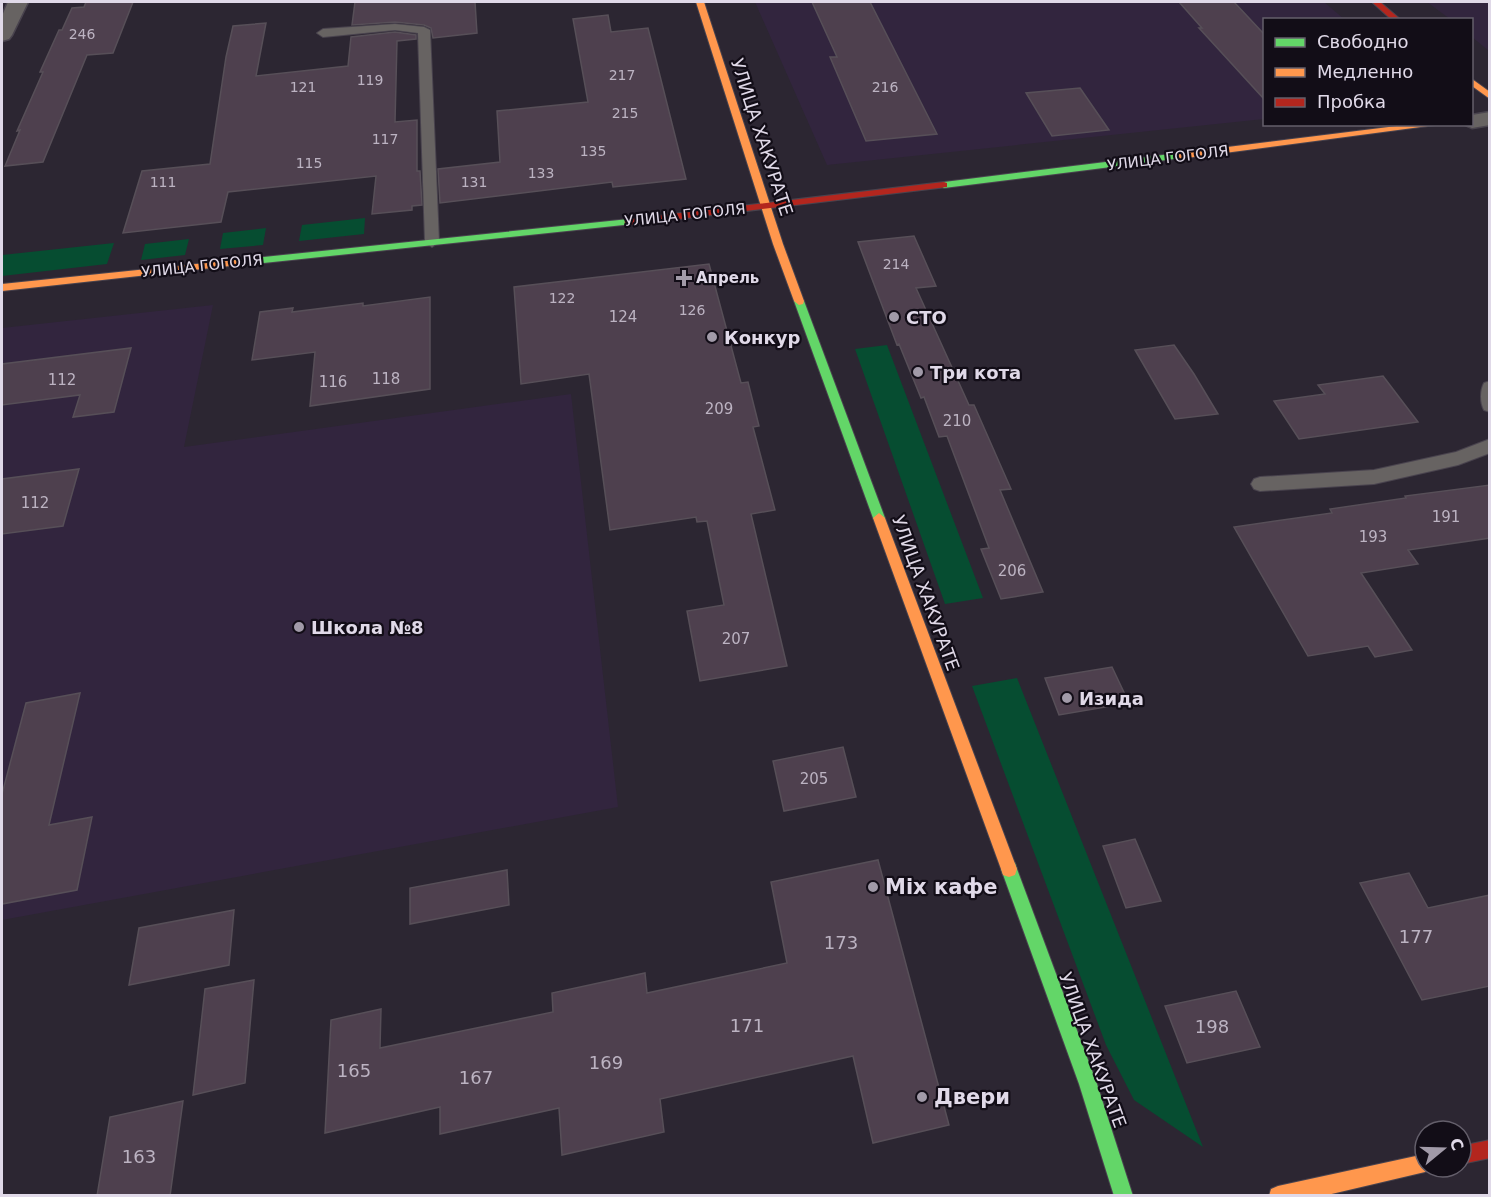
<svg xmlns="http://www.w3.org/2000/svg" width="1491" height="1197" font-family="'DejaVu Sans',sans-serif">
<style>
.built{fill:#32253e}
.green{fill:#064d31}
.building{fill:#4e404e;stroke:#574f58;stroke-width:1.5}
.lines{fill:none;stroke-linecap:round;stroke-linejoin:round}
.lane-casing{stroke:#49434e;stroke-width:2}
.street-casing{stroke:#49434e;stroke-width:3}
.fast-casing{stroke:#49434e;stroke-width:2}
.slow-casing{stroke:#49434e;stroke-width:2}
.jam-casing{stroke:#49434e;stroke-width:2}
.lane{fill:#676362;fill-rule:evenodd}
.street{fill:#676362;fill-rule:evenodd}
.fast{fill:#63d668;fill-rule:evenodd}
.slow{fill:#ff974d;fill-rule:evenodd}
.jam{fill:#b3261e;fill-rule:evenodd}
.poi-dot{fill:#a19aa8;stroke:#120d17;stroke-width:2}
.labels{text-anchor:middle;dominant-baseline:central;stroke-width:4.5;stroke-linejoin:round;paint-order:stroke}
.far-number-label{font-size:14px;fill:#bcb3c2}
.far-street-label{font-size:15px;fill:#e0d9e8;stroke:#120d17}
.far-poi-label{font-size:15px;font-weight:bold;fill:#e0d9e8;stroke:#120d17;text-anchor:start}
.number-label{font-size:15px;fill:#bcb3c2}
.street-label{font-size:18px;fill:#e0d9e8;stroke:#120d17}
.poi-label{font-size:18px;font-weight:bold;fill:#e0d9e8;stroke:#120d17;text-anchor:start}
.near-number-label{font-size:18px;fill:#bcb3c2}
.near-poi-label{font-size:21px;font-weight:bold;fill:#e0d9e8;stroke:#120d17;text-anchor:start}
</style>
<rect width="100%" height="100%" fill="#2c2632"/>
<path class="built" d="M755,2H1324L1344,19L1264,20V119L827,165Z
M1427,2H1489V51L1472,37V20L1450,19Z
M213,305L184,447L571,394L618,807L2,920V328Z"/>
<path class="green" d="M365,218L364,234L299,241L302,225Z
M266,228L263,245L220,249L223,233Z
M189,239L185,255L141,260L145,244Z
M114,243L107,264L2,276V255Z
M887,345L983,598L945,604L855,349Z
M1017,678L1203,1147L1134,1100L1106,1045L972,686Z"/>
<path class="building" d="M86,2H133L113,53L87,55L43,162L5,166L20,130L17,131L43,72H40L59,30H62L72,8L84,7Z
M355,2H475L477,33L433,38L431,28L424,25L395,22L352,25Z
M812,2H870L937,134L866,141L830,57H837Z
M1179,2H1234L1264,34V99L1199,28H1202Z
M608,15L611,32L648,28L686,179L613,187L612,182L440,203L438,169L500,162L497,111L588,102L573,19Z
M266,23L256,76L348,66L351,37L395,32L416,35V39L397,41L395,122L417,120V171H420L422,205L412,206V210L372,214L376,176L228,192L221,222L123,233L142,171L210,164L226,57L233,26Z
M1080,88L1109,130L1052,136L1026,93Z
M914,236L936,286L916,288L969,405H974L1011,489L1000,490L1043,592L1001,599L981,549L989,548L947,436L939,437L924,397L921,398L899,344L897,345L858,242Z
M709,264L741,383L748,382L759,426L753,427L775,510L751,514L787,666L700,681L687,611L724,605L707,521L697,522L696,517L610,530L589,374L521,384L514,287Z
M430,297V389L310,406L315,352L252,360L260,312L293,308L292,312L363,303V306Z
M1174,345L1194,374L1218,414L1175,419L1135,350Z
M131,348L114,412L73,417L80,395L2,405V364Z
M1383,376L1418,422L1299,439L1274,401L1325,394L1318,385Z
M79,469L63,526L2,534V479Z
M1490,485V538L1408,550L1418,564L1361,573L1412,650L1375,657L1368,646L1308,656L1234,527L1332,513L1330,509L1406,498L1405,496Z
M1112,667L1129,703L1059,715L1045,678Z
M80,693L49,825L92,817L77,890L2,904V794L26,703Z
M843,747L856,797L784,811L773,761Z
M1135,839L1161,901L1126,908L1103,846Z
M878,860L949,1125L873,1143L853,1056L660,1099L664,1132L562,1155L559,1108L440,1134V1107L325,1133L331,1020L381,1009L380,1048L553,1012L552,993L645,973L647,993L787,963L771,882Z
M507,870L509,905L410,924V888Z
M1409,873L1428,908L1490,895V986L1422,1000L1360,883Z
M234,910L229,965L129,985L139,928Z
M254,980L245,1083L193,1095L205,989Z
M1236,991L1260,1047L1187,1063L1165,1006Z
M183,1101L170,1196H97L110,1117Z"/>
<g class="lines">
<g class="lane-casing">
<path id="lane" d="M395,24L424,27L430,30L439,242L432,247L425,242L418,33L395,30L323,37L317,33L323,29Z
M1490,381V412L1484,410C1480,403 1480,390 1484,383Z
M1490,439V453L1458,465L1374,484L1260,491L1254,489L1251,484L1254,479L1260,477L1374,470L1456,452Z"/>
</g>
<g class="street-casing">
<path id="street" d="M8,2H28L12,35L9,39L2,41V16Z
M1490,112V125L1472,128L1463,124H1472V115Z"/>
</g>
<g class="fast-casing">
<path id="fast" d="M1179,153L1184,156L1182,158L944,188L939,185L944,182Z
M629,219L634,222L633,224L235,266L230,263L235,260Z
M799,297L804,301L885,518L884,522L879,523L873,518L794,301Z
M1009,861L1015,863L1017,869L1097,1084L1133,1196H1114L1079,1084L1001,869L1003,863Z"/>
</g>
<g class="slow-casing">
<path id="slow" d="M696,2H704L783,244L804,301L803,304L799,305L794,301L773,244Z
M1472,79L1490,92V99L1472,86Z
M1413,124H1443L1179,159L1174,156L1179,153Z
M235,260L240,263L239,265L2,291V284Z
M879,513L885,518L1017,869L1015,875L1009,877L1003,875L1001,869L873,518Z
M1425,1154V1167H1433L1425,1172L1323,1196H1269L1271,1189L1278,1186Z"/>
</g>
<g class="jam-casing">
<path id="jam" d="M1372,2H1380L1401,20H1392Z
M944,182L947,183V187L629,225L624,222L629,219Z
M1490,1140V1158L1461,1164V1146Z"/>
</g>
<use href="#lane" class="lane"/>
<use href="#street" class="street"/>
<use href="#fast" class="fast"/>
<use href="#slow" class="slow"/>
<use href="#jam" class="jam"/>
</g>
<g class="poi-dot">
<path d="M681 269h6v6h6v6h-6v6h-6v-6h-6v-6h6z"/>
<circle cx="894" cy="317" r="6"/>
<circle cx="712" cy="337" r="6"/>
<circle cx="918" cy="372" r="6"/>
<circle cx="299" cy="627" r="6"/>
<circle cx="1067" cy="698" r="6"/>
<circle cx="873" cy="887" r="6"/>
<circle cx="922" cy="1097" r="6"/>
</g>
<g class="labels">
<g class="far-number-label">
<text x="82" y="34">246</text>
<text x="622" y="75">217</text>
<text x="370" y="80">119</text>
<text x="303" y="87">121</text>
<text x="885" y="87">216</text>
<text x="625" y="113">215</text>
<text x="385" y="139">117</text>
<text x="593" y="151">135</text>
<text x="309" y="163">115</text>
<text x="541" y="173">133</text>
<text x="163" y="182">111</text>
<text x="474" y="182">131</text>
<text x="896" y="264">214</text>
<text x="562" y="298">122</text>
<text x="692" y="310">126</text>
</g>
<g class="far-street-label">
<text transform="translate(1168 158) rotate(-7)">УЛИЦА ГОГОЛЯ</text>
<text transform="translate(685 215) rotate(-6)">УЛИЦА ГОГОЛЯ</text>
<text transform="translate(202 266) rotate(-6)">УЛИЦА ГОГОЛЯ</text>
</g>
<g class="far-poi-label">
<text x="696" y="278">Апрель</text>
</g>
<g class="number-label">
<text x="623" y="317">124</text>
<text x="386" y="379">118</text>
<text x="62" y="380">112</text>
<text x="333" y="382">116</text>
<text x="719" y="409">209</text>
<text x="957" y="421">210</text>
<text x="35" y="503">112</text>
<text x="1446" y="517">191</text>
<text x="1373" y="537">193</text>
<text x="1012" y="571">206</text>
<text x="736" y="639">207</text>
<text x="814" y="779">205</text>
</g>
<g class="street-label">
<text transform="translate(762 137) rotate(72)">УЛИЦА ХАКУРАТЕ</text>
<text transform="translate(926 593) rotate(70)">УЛИЦА ХАКУРАТЕ</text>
<text transform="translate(1093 1050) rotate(70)">УЛИЦА ХАКУРАТЕ</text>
</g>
<g class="poi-label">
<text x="906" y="317">СТО</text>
<text x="724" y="337">Конкур</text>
<text x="930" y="372">Три кота</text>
<text x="311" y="627">Школа №8</text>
<text x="1079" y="698">Изида</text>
</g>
<g class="near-number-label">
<text x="1416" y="936">177</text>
<text x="841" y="942">173</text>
<text x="747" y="1025">171</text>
<text x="1212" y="1026">198</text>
<text x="606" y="1062">169</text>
<text x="354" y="1070">165</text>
<text x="476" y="1077">167</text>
<text x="139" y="1156">163</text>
</g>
<g class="near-poi-label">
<text x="885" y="887">Mix кафе</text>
<text x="934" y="1097">Двери</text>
</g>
</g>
<rect width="1491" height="1197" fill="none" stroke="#e0d9e8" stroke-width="6"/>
<rect x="1263" y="18" width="210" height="108" fill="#120d17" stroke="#645f6b" stroke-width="1.5"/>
<rect x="1275" y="38" width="30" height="9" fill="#63d668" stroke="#645f6b" stroke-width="1.5"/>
<text x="1317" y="48" font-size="18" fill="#e0d9e8">Свободно</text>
<rect x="1275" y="68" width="30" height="9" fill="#ff974d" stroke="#645f6b" stroke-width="1.5"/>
<text x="1317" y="78" font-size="18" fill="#e0d9e8">Медленно</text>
<rect x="1275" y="98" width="30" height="9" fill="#b3261e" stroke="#645f6b" stroke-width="1.5"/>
<text x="1317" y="108" font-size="18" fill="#e0d9e8">Пробка</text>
<g transform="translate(1443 1149) rotate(71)"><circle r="28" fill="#120d17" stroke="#645f6b" stroke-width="1.5"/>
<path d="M0-4.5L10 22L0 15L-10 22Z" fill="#a19aa8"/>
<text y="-9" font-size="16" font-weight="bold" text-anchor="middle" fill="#e0d9e8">С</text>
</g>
</svg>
